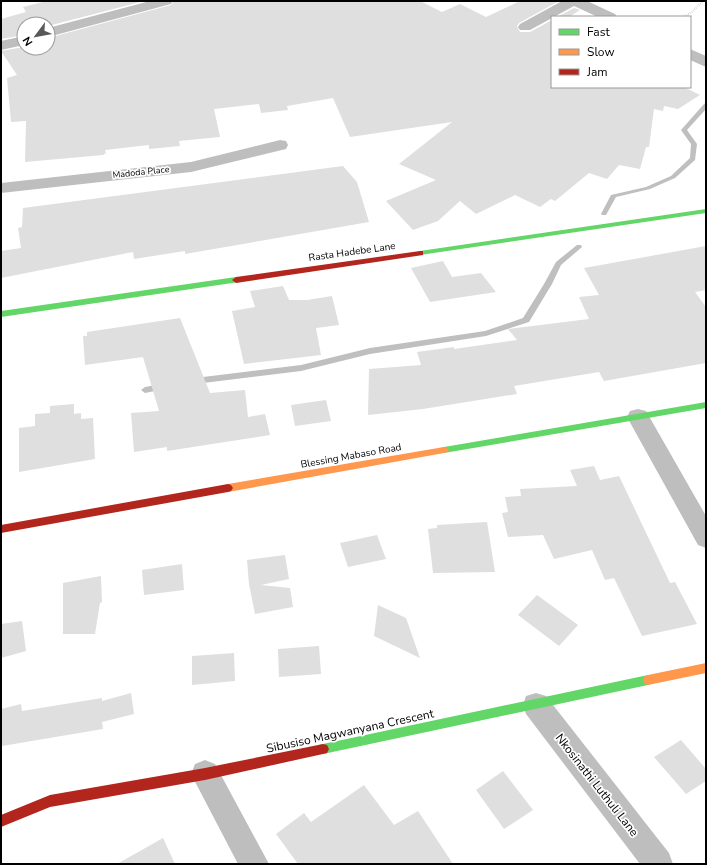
<svg xmlns="http://www.w3.org/2000/svg" width="707" height="865" font-family="'Nunito Sans',sans-serif">
<style>
.lines{fill:none;stroke-linecap:round;stroke-linejoin:round}
.stream{fill:#bfbfbf;fill-rule:evenodd}
.building{fill:#dfdfdf}
.path{stroke:#b9b9b9;stroke-width:2;stroke-dasharray:0.5 1.5;stroke-linecap:butt}
.street{fill:#bebebe;fill-rule:evenodd}
.fast{fill:#63d668;fill-rule:evenodd}
.slow{fill:#ff974d;fill-rule:evenodd}
.jam{fill:#b3261e;fill-rule:evenodd}
.labels{text-anchor:middle;dominant-baseline:central;stroke-width:3.5;stroke-linejoin:round;paint-order:stroke}
.far-street-label{font-size:9px;fill:#000;stroke:#fff}
.street-label{font-size:10px;fill:#000;stroke:#fff}
.near-street-label{font-size:12px;fill:#000;stroke:#fff}
</style>
<rect width="100%" height="100%" fill="#fff"/>
<g class="lines">
<path class="stream" d="M706,103V109L687,130L697,144L695,160L675,178L650,189L616,197L606,215H602L601,214L611,195L646,187L671,176L690,158L691,144L681,130L704,104Z
M577,245H581L582,247L561,265L552,284L529,322L486,336L370,354L301,371L195,384L191,381L195,378L301,365L370,348L485,331L523,318L544,284L556,262Z
M162,384L166,387L165,389L145,393L141,390L145,387Z"/>
</g>
<path class="building" d="M47,1H144L48,26V24H24V35L1,39V19L26,12L23,7Z
M174,1H420L442,12L460,4L486,17L520,1H559L519,23L517,26L520,32H530L552,20V87H684L700,95L678,109L664,106L663,111L654,109L649,147H646L640,169L619,165L607,179L589,173L555,201L551,199L540,207L515,195L476,214L460,201L438,221L413,230L386,201L436,180L399,164L452,122L350,137L333,98L287,106L288,110L261,113L259,104L214,109L220,137L179,141L180,146L149,149V145L105,150L106,153L103,155L25,162L26,121L11,122L7,78L17,75L1,51L24,47V48H48V38L171,5Z
M574,8L580,10L569,17H557Z
M343,166L357,182L369,222L185,254V251L134,259L133,252L1,278V251L21,248L18,228L22,227L23,208Z
M706,246V290L695,292L706,307V363L604,381L599,372L514,386L517,394L423,409L368,415L369,369L421,365L417,352L454,347V349L517,340L508,329L589,319L579,297L599,295L584,268Z
M443,261L452,277L481,273L496,292L430,302L411,268Z
M283,286L289,300H307L332,296L339,325L316,328L321,355L244,364L232,311L255,307L250,291Z
M180,318L210,393L245,390L248,417L265,414L270,435L167,451V447L134,452L131,413L159,411L143,357L85,365L83,336H87V332Z
M326,400L331,421L295,426L291,405Z
M74,404V414L81,413V419L93,418L95,459L19,472V428L35,426V414L50,413V406Z
M594,466L600,480L619,476L670,583L675,582L697,624L642,636L614,578L605,580L592,550L554,559L543,535L508,537L502,513L508,512L505,497L521,496L520,489L577,486L570,470Z
M487,522L495,572L433,573L428,529L437,528V525Z
M377,535L386,559L348,567L340,543Z
M285,555L289,579L261,585L290,588L293,607L255,614L249,584L247,560Z
M182,564L184,590L144,595L142,570Z
M101,576L102,602L100,603L95,634H63V583Z
M537,595L578,625L559,646L518,615Z
M378,605L406,618L420,658L374,636Z
M22,621L26,651L1,658V624Z
M319,646L321,674L279,677L278,649Z
M234,653L235,681L192,685V656Z
M131,693L134,714L102,722L103,729L2,746L1,709L21,704L22,711L102,698V701Z
M681,740L706,769V781L686,794L654,757Z
M503,771L533,810L504,829L476,790Z
M364,785L394,825L418,811L453,864H298L276,834L304,813L311,822Z
M163,838L175,864H117Z"/>
<g class="lines">
<path class="path" d="M683,17L692,12L703,1"/>
<path class="street" d="M150,1H173L171,4L48,37V28Z
M562,1H587L615,14L617,17H598L574,6L530,30H520L518,27L520,24Z
M24,36V45L1,50V41Z
M690,49L706,56V67L690,60Z
M280,140L286,141L288,145L286,149L191,172L1,193V183L191,162Z
M638,409L646,411L706,516V548L698,545L627,417L630,411Z
M536,693L546,696L669,853L673,864H640L526,714L523,705L526,696Z
M205,760L215,764L269,864H238L191,774L195,764Z"/>
<path class="fast" d="M706,209V213L420,255L416,253L420,251Z
M236,277L240,280L239,282L1,317V311Z
M706,402V408L444,453L441,452L439,450L441,448L444,447Z
M648,675L652,677L653,680L652,683L648,685L323,754L319,753L317,749L319,745L323,744Z"/>
<path class="slow" d="M444,447L447,448L449,450L447,452L444,453L228,492L225,491L223,488L225,485L228,484Z
M706,663V673L648,685L644,683L643,680L644,677L648,675Z"/>
<path class="jam" d="M420,251H423V255L236,283L232,280L236,277Z
M228,484L231,485L233,488L231,491L228,492L1,533V525Z
M323,744L327,745L329,749L327,753L323,754L205,780L50,807L1,827V815L50,795L205,768Z"/>
</g>
<g class="labels">
<g class="far-street-label">
<text transform="translate(141 172) rotate(-6)">Madoda Place</text>
</g>
<g class="street-label">
<text transform="translate(352 252) rotate(-8)">Rasta Hadebe Lane</text>
<text transform="translate(351 456) rotate(-10)">Blessing Mabaso Road</text>
</g>
<g class="near-street-label">
<text transform="translate(350 731) rotate(-12)">Sibusiso Magwanyana Crescent</text>
<text transform="translate(597 785) rotate(52)">Nkosinathi Luthuli Lane</text>
</g>
</g>
<rect width="707" height="865" fill="none" stroke="#000000" stroke-width="4"/>
<rect x="551" y="16" width="140" height="72" fill="#ffffff" stroke="#999999"/>
<rect x="559" y="29" width="20" height="6" fill="#63d668" stroke="#999999"/>
<text x="587" y="36" font-size="12" fill="#000000">Fast</text>
<rect x="559" y="49" width="20" height="6" fill="#ff974d" stroke="#999999"/>
<text x="587" y="56" font-size="12" fill="#000000">Slow</text>
<rect x="559" y="69" width="20" height="6" fill="#b3261e" stroke="#999999"/>
<text x="587" y="76" font-size="12" fill="#000000">Jam</text>
<g transform="translate(36 36) rotate(238)"><circle r="19" fill="#ffffff" stroke="#999999"/>
<path d="M0-3L7 15L0 10L-7 15Z" fill="#595959"/>
<text y="-6" font-size="11" font-weight="bold" text-anchor="middle" fill="#000000">N</text>
</g>
</svg>
